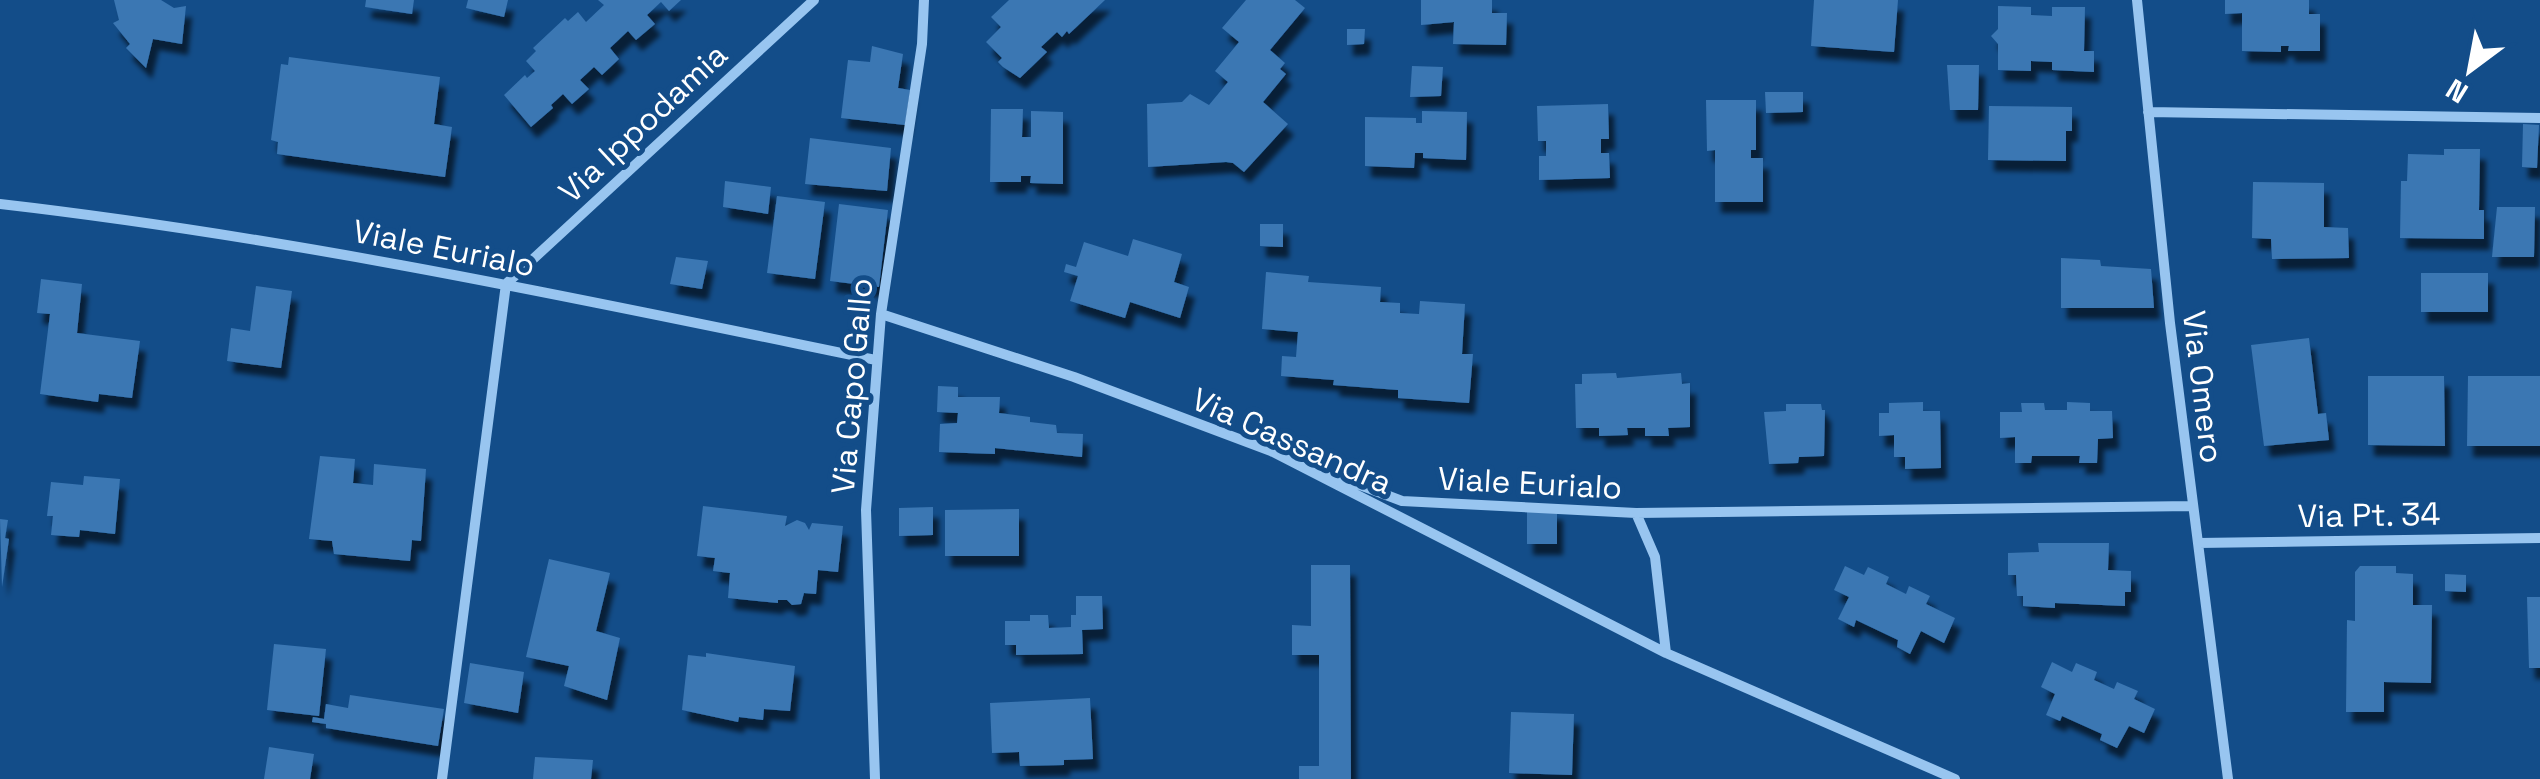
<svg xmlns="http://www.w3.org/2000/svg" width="2540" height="779" font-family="'Space Grotesk',sans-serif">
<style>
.building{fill:#3b77b3;filter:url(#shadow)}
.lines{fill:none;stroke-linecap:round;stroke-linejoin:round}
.minor{stroke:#98c5f0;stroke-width:10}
.labels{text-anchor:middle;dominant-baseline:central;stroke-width:10;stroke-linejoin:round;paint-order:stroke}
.street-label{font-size:32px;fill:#fff;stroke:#134d89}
</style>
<defs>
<filter id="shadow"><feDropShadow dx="6" dy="11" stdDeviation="2.5" flood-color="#0009"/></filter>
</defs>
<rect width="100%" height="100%" fill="#134d89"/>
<path class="building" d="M114,0H161L174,8L186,6L182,44L153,39L146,68L126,48L130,44L113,23L119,20Z
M366,0H414L412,14L365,7Z
M468,0H508L504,17L466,8Z
M598,0H681L669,11L661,2L647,15L655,24L636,40L628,31L610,48L619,59L602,75L594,67L580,80L589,89L572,104L563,94L551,105L553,108L531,127L504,95L525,75L527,78L535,71L526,61L536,51L533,48L565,18L568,21L578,12L586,22L604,5Z
M1009,0H1105L1069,34L1067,31L1062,37L1057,32L1041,47L1047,52L1020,78L1003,67L998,62L1002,58L986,42L1001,27L991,17Z
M1246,0H1295L1305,8L1270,50L1285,63L1280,69L1286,74L1263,102L1288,124L1244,172L1233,163L1226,162L1148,167L1147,104L1182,102L1190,94L1209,105L1228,82L1215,71L1239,42L1222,28Z
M1421,0H1492V13H1507L1506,45L1453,44L1454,22L1421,25Z
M1814,0H1898L1894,52L1811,46Z
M2225,0H2309V14H2320V51H2288L2289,46H2281V52L2242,51V13L2225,14Z
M1998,6L2031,7V15L2052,16V7H2085L2084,51H2094V72L2052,70V62L2031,61V71L1998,70V44L1991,36L1998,29Z
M1347,29H1365L1364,44L1347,45Z
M872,46L903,54L898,88L910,90L905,125L841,118L848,60L870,62Z
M289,57L440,77L434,124L452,127L445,177L277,154L278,142L271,140L281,64L288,65Z
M1947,65H1979L1978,110H1950Z
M1412,66L1443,67L1441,96L1410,97Z
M1765,92H1803V112L1766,113Z
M1706,100H1756V150H1751V158H1763V202H1715V150L1707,151Z
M1608,104L1609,139H1601V153H1609L1610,178L1539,180V156H1546V141H1538L1537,106Z
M1989,106L2072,107V131H2066V161L1988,160Z
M991,109H1023L1022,137H1031V111L1063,112V184L1030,183L1031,176H1021V182H990Z
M1422,111L1467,112L1466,160L1423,158V153H1415L1414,168L1365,166V117L1416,118V123H1422Z
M2523,124L2539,125L2537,168L2522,167Z
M810,138L891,148L887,191L805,184Z
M2444,149H2480L2479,210H2484V239L2400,238L2401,181H2407L2408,154L2444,155Z
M725,181L771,187L768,214L723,207Z
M2253,182L2324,183V227L2348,228L2349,258L2272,259L2271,239L2252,238Z
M777,196L825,202L815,279L767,273Z
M839,204L888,210L879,287L830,281Z
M2497,207H2535L2534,257H2492Z
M1260,224H1283V247L1260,246Z
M1133,239L1182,254L1174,282L1189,287L1180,318L1130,302L1125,318L1070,301L1078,276L1064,272L1066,264L1076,267L1084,242L1128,256Z
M676,257L708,261L702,289L670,284Z
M2061,258L2100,260L2101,266L2151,269L2154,308H2061Z
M1266,272L1309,276L1308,282L1381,287L1380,302L1400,303V313L1419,314L1420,301L1465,304L1462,354H1473L1469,403L1398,398V390L1333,385L1334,380L1281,376L1282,356L1296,357L1298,332L1262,329Z
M2421,273H2488V312H2421Z
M41,279L82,284L77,333L140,341L132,398L99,394L98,402L40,394L50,314L37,313Z
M256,286L292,291L281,368L227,361L231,328L250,331Z
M2309,338L2318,414L2326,413L2329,440L2264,446L2251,345Z
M1616,373L1617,378L1681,373L1682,384L1690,383V427L1668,428L1669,436H1645V428H1627L1628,435L1599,436V428H1576L1575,384H1582V374Z
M2368,376H2444L2445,446L2368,445Z
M2468,376H2540V446H2467Z
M938,386L958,387V397H1000L999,413L1030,417V422L1056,425L1057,433L1083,434L1082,457L995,448V454L939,452L940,424L957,423L958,413L937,412Z
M1923,402V411H1940L1941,468L1905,469V457H1894V435L1879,436V413H1889V403Z
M2067,402L2090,403V411H2112L2113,438L2098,439L2097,463H2079L2080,456H2032L2031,463H2015V437L2000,438V412H2022L2021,403H2044L2045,410H2067Z
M1786,404H1821L1822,410H1825L1824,456L1799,457L1798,463L1769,464L1764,412L1786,411Z
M320,456L355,459L353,483L373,485L374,464L426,469L421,541L412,540L410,561L334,554L332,541L309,539Z
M84,476L120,479L115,534L80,530L79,537L51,535L53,516H47L51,482L83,485Z
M703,506L787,516L785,526L797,520L805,523L809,530L812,523L843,526L838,572L818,570L816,594L804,593L801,604L792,605L787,600H778V603L728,598L730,573L713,571L715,558L697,556Z
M933,507V535L899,536V508Z
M1019,509V556H945V510Z
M1527,509H1557V544H1527Z
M0,519L8,520L5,538L9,539L2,587Z
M2038,543H2109L2108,570L2131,571V592H2125V606L2055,603V608L2023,606V596H2017L2016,575H2008V553L2039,552Z
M549,559L610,573L596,631L620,638L607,700L564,686L569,666L526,657Z
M1311,565H1350L1351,779H1299V766H1319V655H1292V625L1311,626Z
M1845,566L1864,575L1868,567L1889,577L1886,584L1906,594L1909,586L1930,596L1926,604L1955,618L1944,643L1921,631L1910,654L1897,647L1898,640L1856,620L1854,627L1838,619L1849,597L1834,590Z
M2360,566H2396V573L2413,574V605H2432L2431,683L2384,682V712H2346L2347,620L2355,621V572Z
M2445,574L2466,575V592L2445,591Z
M1076,596H1102L1103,629L1082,630L1083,654L1016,655V645H1005V621H1030V615H1048L1049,628L1071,627V615H1076Z
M2527,597H2540V668H2529Z
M274,644L326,649L319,716L267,710Z
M706,653L795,666L790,711L764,709L763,720L739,717L738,722L682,710L688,655L706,657Z
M2052,662L2072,672L2076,663L2097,672L2094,680L2114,689L2117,682L2138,691L2134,699L2155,709L2144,733L2129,726L2117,748L2100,740L2102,734L2062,716L2060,721L2046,715L2055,694L2041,687Z
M470,663L524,672L518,713L464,703Z
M350,695L444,709L438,746L326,728V724L312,722L313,717L324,719L326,704L348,708Z
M1090,698L1093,759L1064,760V765L1020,766L1019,752L992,753L990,703Z
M1511,712L1574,714L1572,775L1509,773Z
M269,747L314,754L310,779H264Z
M535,757L593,760L591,779H533Z"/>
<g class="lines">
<path class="minor" d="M2137,0L2170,323L2228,779
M2148,112L2540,118
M0,204C296,238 584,300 876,360
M881,314L1074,377L1271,451L1666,653L1955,779
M1323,471L1402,501L1636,513L2193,506
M1636,513L1655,557L1666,653
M2198,543L2540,538
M442,779L506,284L814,0
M875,779L866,510L881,314L922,44L924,0"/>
</g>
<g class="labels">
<g class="street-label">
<text transform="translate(643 123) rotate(-43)">Via Ippodamia</text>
<text transform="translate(444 248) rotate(11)">Viale Eurialo</text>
<text transform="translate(852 386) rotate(-85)">Via Capo Gallo</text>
<text transform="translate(2203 387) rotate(83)">Via Omero</text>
<text transform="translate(1292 441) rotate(24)">Via Cassandra</text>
<text transform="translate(1530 483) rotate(3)">Viale Eurialo</text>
<text transform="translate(2369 515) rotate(-1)">Via Pt. 34</text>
</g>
</g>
<g transform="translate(2470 70) rotate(212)" stroke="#134d89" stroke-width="8" paint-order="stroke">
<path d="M0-8L18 38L0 25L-18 38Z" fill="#ffffff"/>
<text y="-15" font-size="28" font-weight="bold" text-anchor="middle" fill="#ffffff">N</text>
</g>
</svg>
